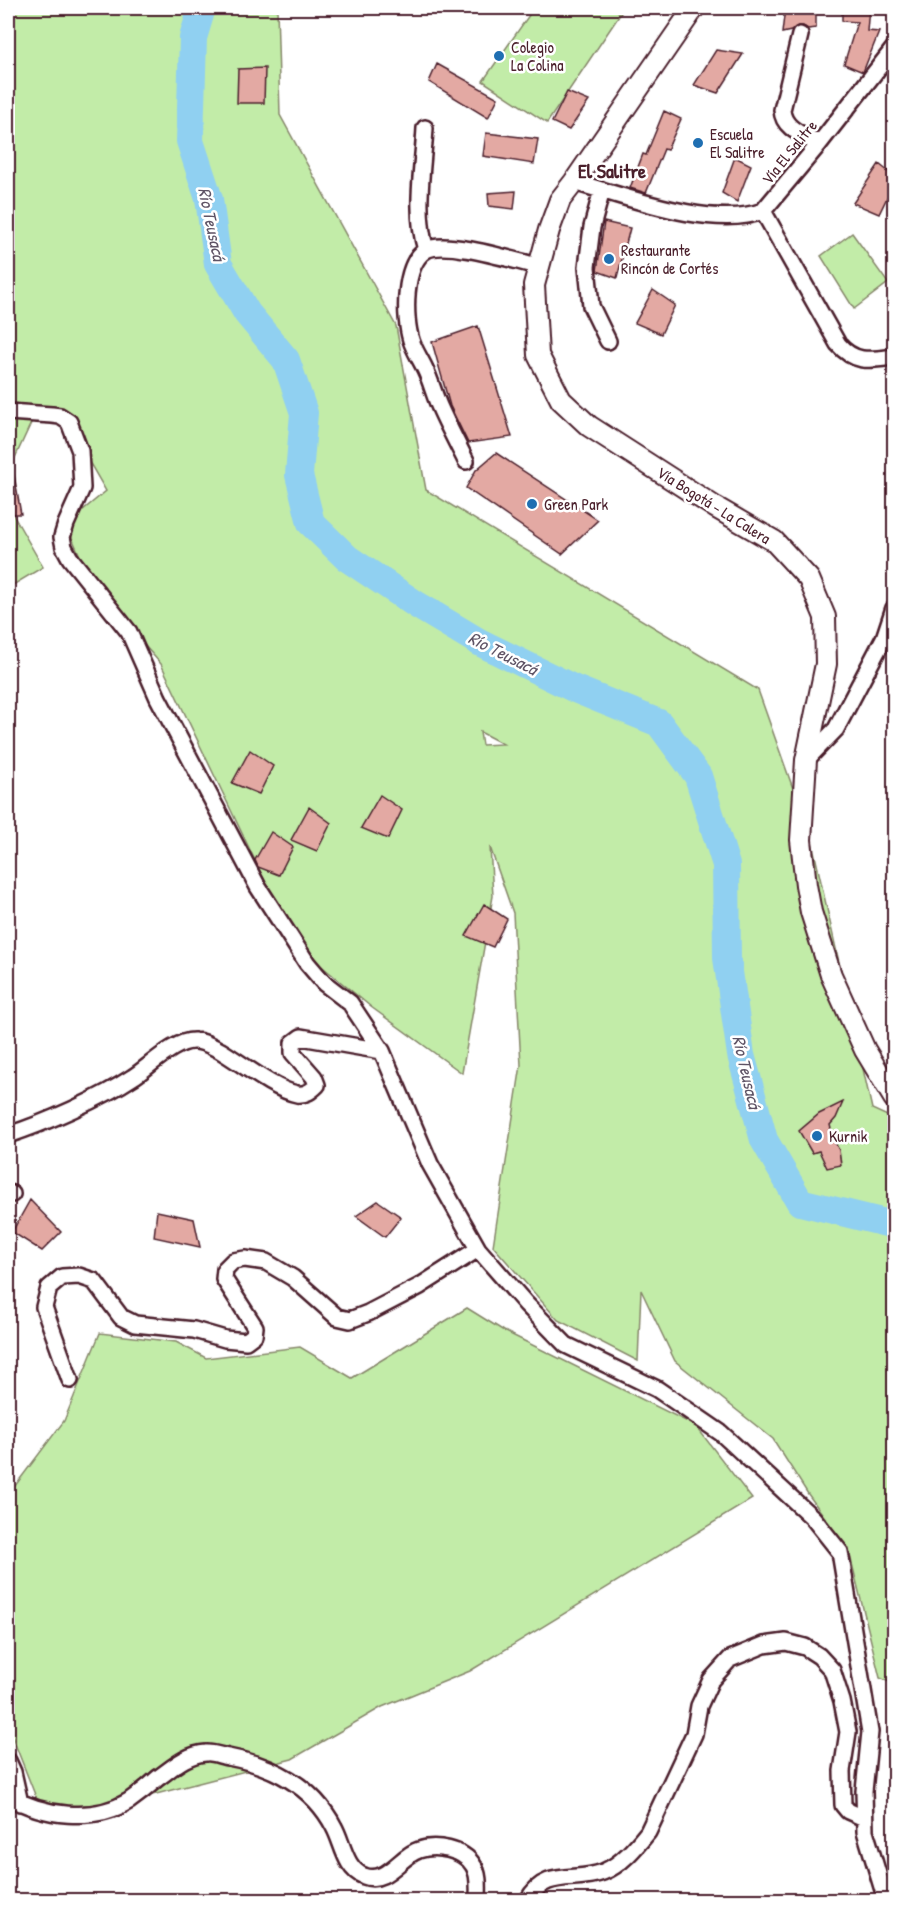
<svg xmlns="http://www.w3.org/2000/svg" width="902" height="1908" font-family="'Patrick Hand',sans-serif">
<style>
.green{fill:#c2eca8;stroke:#86866a;stroke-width:1.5;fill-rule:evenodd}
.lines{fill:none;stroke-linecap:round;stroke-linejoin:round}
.river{stroke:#90d0f1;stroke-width:28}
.building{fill:#e3a9a3;stroke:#4a1f2b;stroke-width:1.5}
.minor-casing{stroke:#4a1f2b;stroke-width:20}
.major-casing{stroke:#4a1f2b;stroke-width:24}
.minor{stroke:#fff;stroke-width:15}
.major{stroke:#fff;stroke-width:20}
.poi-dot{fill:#1f6fb2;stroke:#fff;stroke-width:2}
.labels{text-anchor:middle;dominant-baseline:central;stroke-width:5;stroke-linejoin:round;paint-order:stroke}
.poi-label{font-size:16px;fill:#4a1f2b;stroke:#fff;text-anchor:start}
.street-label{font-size:16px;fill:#4a1f2b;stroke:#fff}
.water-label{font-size:18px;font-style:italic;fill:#5f5466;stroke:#fff}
.quarter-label{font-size:20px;font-weight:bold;fill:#4a1f2b;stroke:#fff}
</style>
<rect width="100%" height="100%" fill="#fff"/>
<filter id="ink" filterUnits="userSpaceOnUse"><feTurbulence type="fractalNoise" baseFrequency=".0167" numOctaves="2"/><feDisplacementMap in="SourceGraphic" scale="12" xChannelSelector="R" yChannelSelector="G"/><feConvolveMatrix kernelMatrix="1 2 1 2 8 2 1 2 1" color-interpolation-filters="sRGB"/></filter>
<g filter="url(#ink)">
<path class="green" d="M8,8H277L280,115L396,326L426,490L758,690L812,842L872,1109L894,1119V1684L880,1678L849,1551L808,1494L773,1439L675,1361L641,1290L638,1361L558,1320L493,1246L521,1065L513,913L490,847L493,896L462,1073L371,1007L295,944L161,664L95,590L66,524L106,491L65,420L8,408ZM480,732L503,744L482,745Z
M534,8H611L621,13L547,123L483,81Z
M852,233L888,283L854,309L821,256Z
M8,410L31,423L8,473Z
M8,506L43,567L8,588Z
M467,1308L504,1331L696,1426L752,1499L470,1671L382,1707L292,1759L129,1801L41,1810L8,1726V1495L64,1421L100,1333L176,1342L206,1358L300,1347L352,1378Z"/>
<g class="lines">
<path class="river" d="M202,8L193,38L190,141L209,199L218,264L247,313L286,360L304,413L299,475L311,523L347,558L417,605L479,642L575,689L659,723L698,776L726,865L727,958L741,1055L764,1140L800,1202L894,1225"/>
</g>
<path class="building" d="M785,8H816V28L808,29L803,26H798L791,31L782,33Z
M842,8H869L867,31L879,32L863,72L844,64L857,22L842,21Z
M716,50L743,54L718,93L694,85Z
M437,64L498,98L488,118L429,82Z
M265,68L264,103H237L238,69Z
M567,92L589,101L569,130L552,122Z
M664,111L681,119L667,150L664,149L646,193L630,188L643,154L646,155Z
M486,133L538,139L534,164L483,156Z
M735,157L751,165L737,202L722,193Z
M879,164L894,176V183L879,214L853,203Z
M516,191L514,209L489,206L488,193Z
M604,222L630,228L617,278L597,271Z
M653,290L675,305L661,334L635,323Z
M478,326L512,437L468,443L450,406L432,342Z
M496,453L598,520L562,554L466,488L476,470Z
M14,475L21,514H8V476Z
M250,750L273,766L259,794L232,783Z
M380,795L402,810L388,839L361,828Z
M309,807L331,823L317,851L291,840Z
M271,832L293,847L279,875L258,867L255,860Z
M484,904L507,919L493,947L466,936Z
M843,1102L836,1118L830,1125L834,1141L839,1150L841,1165L827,1168L819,1151L812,1153L799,1131L819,1114Z
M30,1200L61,1232L42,1251L12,1232Z
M378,1201L401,1217L385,1237L356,1216Z
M157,1211L194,1219L200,1247L154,1237Z"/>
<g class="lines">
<g class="minor-casing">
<path id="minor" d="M800,35L782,110C783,129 804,135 819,144
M425,128C423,168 414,211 426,250
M574,182C625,196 712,230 763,211L819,144L894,48
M602,190L592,227L587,267L591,306L608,341
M763,211L838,344C855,364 871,360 894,357
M8,412L52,415L60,416L69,422L80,451L82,488L66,524L62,537L64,547L70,558L129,632L158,698L258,887L307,963L324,983L350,1003L382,1051L430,1164L478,1249L526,1304L566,1345L657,1389L721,1433L813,1518L840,1552L870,1732L864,1791L865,1831L886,1900
M466,461C457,443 448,426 440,408C434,395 431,381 425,369C421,360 414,350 411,340C404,318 403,264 426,250C446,239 515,261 538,266
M806,760L836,729L884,638L894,608
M8,1135C45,1123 100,1099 133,1077C149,1067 176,1039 195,1041C204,1041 213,1047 221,1051C241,1063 275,1090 297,1094C306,1095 311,1091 317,1085L314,1077L293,1053V1043L301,1037L382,1051
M8,1193L12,1194
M70,1380L44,1307L49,1288L62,1277L79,1276L94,1281L121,1317L135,1324L194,1330L225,1339L246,1341L254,1335L255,1327L224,1279L225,1269L233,1261L245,1259L266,1262L293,1278L337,1317L350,1320L368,1313L420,1286L478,1249
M8,1761L13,1772L20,1803
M8,1796C43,1816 93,1823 129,1801C139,1794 149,1786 158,1778C172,1768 187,1754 206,1753C212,1752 221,1756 228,1757C272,1765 313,1786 334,1827C343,1843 345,1869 364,1876C386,1885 401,1855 419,1850C435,1844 463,1849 473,1865C480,1874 478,1890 478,1900
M528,1900C545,1868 575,1883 603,1872C621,1865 636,1847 648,1832L694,1734L699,1706L711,1680L730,1659L764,1645L786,1642L805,1647L819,1656L832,1670L842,1701L848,1732L842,1771L843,1805L848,1811L864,1818"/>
</g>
<g class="major-casing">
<path id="major" d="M694,8L574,182L560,200L549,230L534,285L538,355L561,400L589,426L715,507L774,541L809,579L825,617L826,664L806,760L801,840L806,885L811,912L831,975L865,1050L894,1098"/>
</g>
<use href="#minor" class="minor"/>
<use href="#major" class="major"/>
</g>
</g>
<g class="poi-dot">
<circle cx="499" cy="56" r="6"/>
<circle cx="698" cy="143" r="6"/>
<circle cx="609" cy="259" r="6"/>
<circle cx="532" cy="504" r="6"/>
<circle cx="817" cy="1136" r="6"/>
</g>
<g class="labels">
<g class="poi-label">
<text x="511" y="47">Colegio<tspan x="511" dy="18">La Colina</tspan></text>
<text x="710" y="134">Escuela<tspan x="710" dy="18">El Salitre</tspan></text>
<text x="621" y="250">Restaurante<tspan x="621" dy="18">Rincón de Cortés</tspan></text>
<text x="544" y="504">Green Park</text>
<text x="829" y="1136">Kurnik</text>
</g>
<g class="street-label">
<text transform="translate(789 152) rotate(-51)">Vía El Salitre</text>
<text transform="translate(714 505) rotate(32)">Vía Bogotá - La Calera</text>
</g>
<g class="water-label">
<text transform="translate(212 224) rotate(78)">Río Teusacá</text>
<text transform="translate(503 653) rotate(27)">Río Teusacá</text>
<text transform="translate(747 1072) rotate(77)">Río Teusacá</text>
</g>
<g class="quarter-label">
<text x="612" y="170">El Salitre</text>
</g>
</g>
<rect width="902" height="1908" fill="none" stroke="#fff" stroke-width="30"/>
<rect x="15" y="15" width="872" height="1878" fill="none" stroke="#4a1f2b" stroke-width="2" filter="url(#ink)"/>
</svg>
